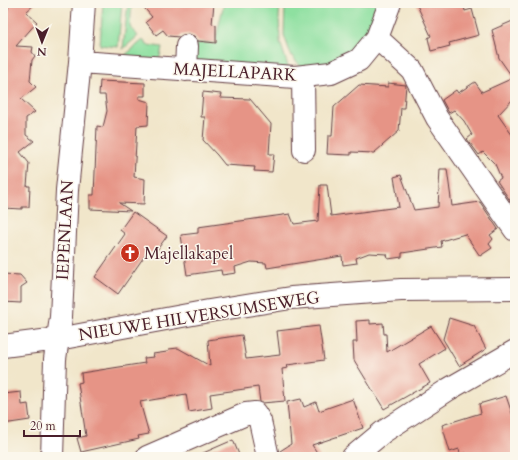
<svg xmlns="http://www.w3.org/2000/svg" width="518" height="460" font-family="Cardo,serif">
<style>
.green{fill:#8ee0a0;stroke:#6c8066}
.building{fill:#e69486}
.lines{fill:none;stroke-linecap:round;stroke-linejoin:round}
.minor-casing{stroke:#633d43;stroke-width:24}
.minor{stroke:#fff;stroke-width:22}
.labels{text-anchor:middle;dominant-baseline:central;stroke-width:3;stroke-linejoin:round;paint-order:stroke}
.street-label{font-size:17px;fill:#4a1f2b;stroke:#fbf7ec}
.poi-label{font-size:17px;fill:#4a1f2b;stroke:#fbf7ec;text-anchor:start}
</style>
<rect width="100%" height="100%" fill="#fbf7ec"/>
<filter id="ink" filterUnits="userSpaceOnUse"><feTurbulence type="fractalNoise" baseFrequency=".025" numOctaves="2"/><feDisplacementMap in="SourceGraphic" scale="8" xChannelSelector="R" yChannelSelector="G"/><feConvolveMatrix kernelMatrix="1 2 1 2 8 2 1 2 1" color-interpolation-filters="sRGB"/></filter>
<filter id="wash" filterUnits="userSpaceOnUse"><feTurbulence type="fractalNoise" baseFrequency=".012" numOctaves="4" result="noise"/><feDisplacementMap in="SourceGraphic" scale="16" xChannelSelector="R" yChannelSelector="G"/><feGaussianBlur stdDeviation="0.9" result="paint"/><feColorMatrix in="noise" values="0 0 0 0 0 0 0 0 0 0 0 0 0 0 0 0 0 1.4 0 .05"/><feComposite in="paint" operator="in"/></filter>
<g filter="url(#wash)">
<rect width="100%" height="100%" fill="#f1e6ca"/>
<path class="green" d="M103,3H122L118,47L100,45Z
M128,3H132L130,27L138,36L123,49Z
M224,3H280L279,17L280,42L289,69L194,64L191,44L215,42Z
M281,3H384L369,39L339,61L303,69L291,55L284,35L285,5Z
M143,40L147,45L162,47L159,61L123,57Z"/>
<g id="blocks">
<path class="building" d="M8,3H36L26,12L37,22L16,46L33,47L32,52L35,56L32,60L30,81L36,87L21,99L35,112L26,118V135L34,141L20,152L29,163L27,186H30L29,207H22V209L3,208V8L8,9Z
M140,3H214L212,24L216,25V43L198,41L194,36L188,34L182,35L179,37L168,36L163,30L156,35L146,22L152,17Z
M416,3H463L465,11L472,9L479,35L449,43L450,46L431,51L428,38L431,36Z
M515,20V97L498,115L515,139V208L497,181L501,178L495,164L483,152L479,155L467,139L472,135L464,121L454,110L449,113L442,100L456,90L458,93L475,82L482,92L513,78L499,58L492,30Z
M100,81L145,83V96H139V99L149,102L148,125L137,126L134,177L145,179L144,204L119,203L131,211L90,209V195H94L97,126L103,127L107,111L105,95H99Z
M388,83L406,85L404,108H401L399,131L374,153L351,152V155L327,154L328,136H332L334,107L359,85L388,87Z
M203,92L221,94L220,98L250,99L271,124L269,154H274L272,172L254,171L255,167L225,165L217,155L203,140L205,117H201Z
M440,169H447L452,206L480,202L498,229L490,235L493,239L489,244L492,248L480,256L465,234L441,241L442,247L402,253V257L388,259L387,254L369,253L356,258L357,263L343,265L342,256L267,268L266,263L251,262L235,267L236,273L222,275L221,270L187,275L181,235L198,233V227L290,214L294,224L318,221L320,185H327L331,216L399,207L394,177L401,175L414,210L438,207Z
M133,212L167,236L154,254L148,251L118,294L95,277L125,234L120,230Z
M3,274L20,275L27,283L21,287V303L3,302Z
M449,318L474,326L486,349L459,366L443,339Z
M370,320V324L383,323L384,334H386L387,352L431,326L445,348L419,364L430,383L384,409L354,360L353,342H357L356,321Z
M319,326L324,360L287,365L288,368L282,369L285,401L262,403L260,402L258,387L210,394L212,408L189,412L186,394L140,402L149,434L138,436L139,439L81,452L77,438L86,436L78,383L82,382L81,373L145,363L144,358L154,357L153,354L167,352L169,349L178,348L210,366L208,340L242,335L246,359L280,355L277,331Z
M21,392L22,405L28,404L30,420L3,424V394Z
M506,396L515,422V457H467L466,453L460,454L459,449L450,452L442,425L481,413L479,404Z
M301,399L304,407L316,402L319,411L353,399L363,428L312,445L320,457H280V451L291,444L287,402Z
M233,440L240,457H194Z"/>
</g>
</g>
<g filter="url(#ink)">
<use href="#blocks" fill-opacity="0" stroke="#633d43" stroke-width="1"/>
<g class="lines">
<g class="minor-casing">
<path id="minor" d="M377,38L412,70L437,118L515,230
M80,62L295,77L331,73L359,60L377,38L390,3
M186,70L187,46
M303,76L304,150
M3,346L58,339L209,311L291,298L401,290L515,289
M52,457L55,359L61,317L67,190L80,62L84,3
M147,457L246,414L255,413L260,421L268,457
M353,457L383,432L449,389L515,351"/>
</g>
<use href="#minor" class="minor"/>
</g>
</g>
<defs>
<g id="church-disc" transform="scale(1)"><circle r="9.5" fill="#c8321e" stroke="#fbf7ec"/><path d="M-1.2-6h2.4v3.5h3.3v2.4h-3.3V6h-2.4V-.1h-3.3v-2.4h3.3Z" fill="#fff"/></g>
</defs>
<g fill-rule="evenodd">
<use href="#church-disc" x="130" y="253"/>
</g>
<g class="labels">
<g class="street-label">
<text transform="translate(235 72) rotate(3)">MAJELLAPARK</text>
<text transform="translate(65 230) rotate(-87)">IEPENLAAN</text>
<text transform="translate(199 316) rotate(-9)">NIEUWE HILVERSUMSEWEG</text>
</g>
<g class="poi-label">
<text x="144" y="253">Majellakapel</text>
</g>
</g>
<rect width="518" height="460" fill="none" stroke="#fbf7ec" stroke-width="16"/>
<g transform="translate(42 42) rotate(181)" stroke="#fbf7ec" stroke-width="3" paint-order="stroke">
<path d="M0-3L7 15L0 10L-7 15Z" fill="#4a1f2b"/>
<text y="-6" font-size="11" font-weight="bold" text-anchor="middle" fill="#4a1f2b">N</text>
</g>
<path d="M24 430v6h56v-6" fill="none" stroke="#4a1f2b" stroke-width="2"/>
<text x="30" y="430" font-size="12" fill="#4a1f2b" stroke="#fbf7ec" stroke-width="3" paint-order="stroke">20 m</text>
</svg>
